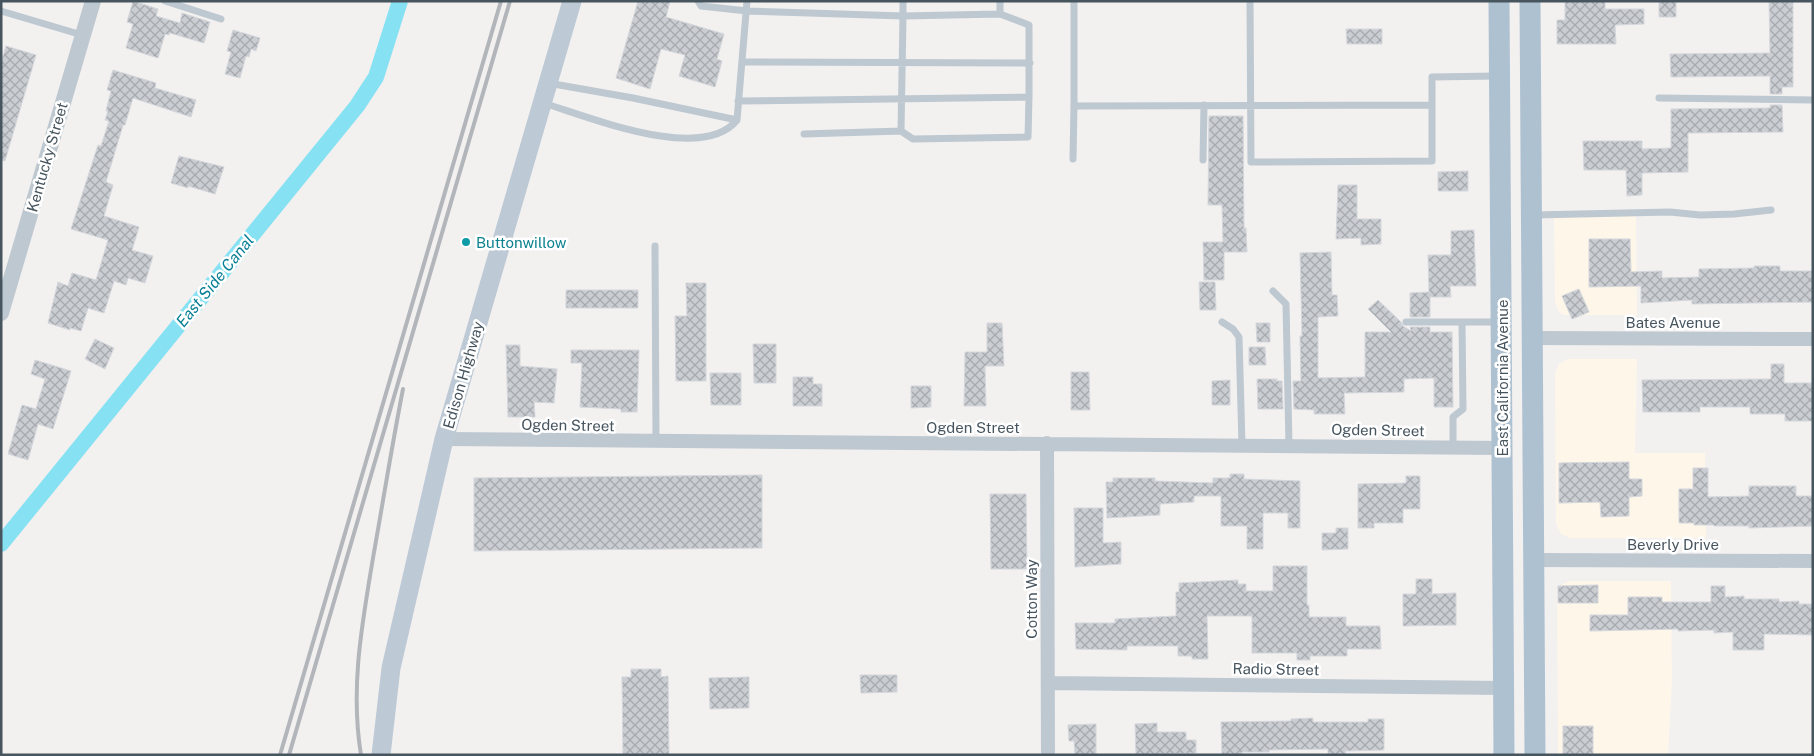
<svg xmlns="http://www.w3.org/2000/svg" width="1814" height="756" font-family="'Public Sans',sans-serif">
<style>
.commercial{fill:#fdf6e9}
.lines{fill:none;stroke-linecap:round;stroke-linejoin:round}
.canal{stroke:#86e1f2;stroke-width:16}
.building{fill:url(#building-cross-hatch);stroke:#d4d7dc}
.service{stroke:#bdc8d0;stroke-width:7}
.minor{stroke:#bdc8d0;stroke-width:14}
.tertiary{stroke:#bdc8d0;stroke-width:16}
.secondary{stroke:#bdcad5;stroke-width:19}
.primary{stroke:#aec1d1;stroke-width:21}
.rail{stroke:#b2b6bb;stroke-width:4}
.culture-dot{fill:#0f9aa8;stroke:#fff;stroke-width:2}
.labels{text-anchor:middle;dominant-baseline:central;stroke-width:5;stroke-linejoin:round;paint-order:stroke}
.street-label{font-size:15px;fill:#47555f;stroke:#fff}
.culture-label{font-size:15px;fill:#0d838f;stroke:#fff;text-anchor:start}
.water-label{font-size:16px;font-style:italic;fill:#067f95;stroke:#fff}
</style>
<defs>
<pattern id="building-cross-hatch" width="8" height="8" patternUnits="userSpaceOnUse" patternTransform="scale(1.25)"><rect width="8" height="8" fill="#caced3"/><path d="M0 0l8 8M0 8l8-8" fill="none" stroke="#a6aaae"/></pattern>
</defs>
<rect width="100%" height="100%" fill="#f3f0f0"/>
<path class="commercial" d="M1554,216H1636L1637,315H1563L1559,312L1555,302Z
M1568,359H1637L1635,453H1705L1706,538H1570L1561,534L1556,524L1555,373L1559,364Z
M1569,581H1671L1672,681L1668,755H1558L1557,595L1560,586Z"/>
<g class="lines">
<path class="canal" d="M1,544L357,106L376,77L400,1"/>
</g>
<path class="building" d="M133,1L158,9L156,16L180,23L182,13L210,22L204,43L170,33L169,35L165,34L158,58L126,48L133,24L127,22Z
M638,1H670L666,17L724,34L717,59L722,61L715,87L679,76L685,55L661,49L650,89L616,78Z
M1565,1H1605V9H1644V24L1615,25L1616,44H1557V20H1565Z
M1659,1H1676V17H1659Z
M1769,1H1793V87H1782V94H1770V76L1671,77L1670,54L1770,53Z
M1346,29H1382V44H1347Z
M233,30L260,38L256,51L251,49L249,57L246,56L240,78L225,74L231,52L227,51Z
M6,46L36,55L5,161L1,160V63Z
M113,70L156,83L155,88L196,100L191,117L133,98L125,125H123L106,182L113,185L104,216L139,227L132,250L153,256L145,283L128,278L126,285L114,281L104,313L88,308L81,331L70,328V330L48,323L58,282L68,286L72,273L96,280L108,240L71,229L98,145L101,146L109,121L105,120L108,111H106L111,91L107,90Z
M1770,105H1782L1783,132L1688,133V172L1642,173V195L1627,196L1626,170H1584L1583,141H1642V149L1671,148V109L1770,108Z
M1209,116H1243L1244,228H1246L1247,252H1224V280H1204L1203,242H1223L1222,205H1208Z
M179,156L224,167L215,194L188,186V188L171,183Z
M1468,171V191H1438V172Z
M1338,185H1357V219H1381V244L1361,245V238L1336,239Z
M1474,230L1476,286H1450L1451,297H1430V317H1410V293L1429,292L1428,255H1451V231Z
M1589,239H1630L1631,272L1662,271V278L1699,277V269L1754,268V266H1780V271H1813V302L1692,304V300L1641,303V286L1589,287Z
M1331,252L1332,295H1337L1338,316L1318,317V378L1365,377V332H1391L1368,309L1378,300L1401,322L1403,326L1411,331L1410,327H1430V332H1452L1453,407H1434V378L1404,379V392L1344,393L1345,414H1314V410L1294,409L1293,381H1301L1300,336H1302L1300,253Z
M1199,282H1215L1216,310H1200Z
M686,283H706V381H676L675,316H687Z
M1579,289L1589,312L1572,319L1562,296Z
M566,290H638V308H566Z
M987,323H1002L1004,366H985L986,406H964L965,352H987Z
M1256,323H1270V342H1257Z
M95,339L114,348L105,369L85,359Z
M753,344H776V383H754Z
M506,345H520V366L557,369L554,403L534,402L535,417H508Z
M1249,347H1265L1266,365H1249Z
M571,350H639L637,412H621V409L580,407L582,363H571Z
M35,360L71,371L53,429L38,424L28,460L8,454L22,405L36,409L45,379L31,374Z
M1771,364H1784V383H1813V421H1785V414H1750V407H1700V412H1643L1642,380L1771,379Z
M1071,372H1089L1090,410H1071Z
M710,373H741V405H711Z
M793,377H813V384H822V406H793Z
M1257,379H1277V381H1282L1283,409H1258Z
M1230,380V405H1212V381Z
M911,386H931V407L911,408Z
M1629,462V479H1642V496L1629,497V516L1601,517L1600,502L1559,503V463Z
M1693,468H1708V497L1749,496V486H1796V496H1813V526L1749,528V526H1714V525H1694V523H1679V489H1693Z
M1230,474H1244V479L1300,481V528H1288V513H1263V549H1247V526H1221V496H1194V502L1160,504V515L1107,518L1106,482H1113V478H1155V481L1213,483V478H1230Z
M762,475V548L474,551V478Z
M1406,476H1420V509H1403V523H1374V528H1358V484L1406,483Z
M990,494H1026L1027,569H991Z
M1074,508H1103V543L1121,542V564L1075,567Z
M1336,528H1348V549L1322,550V533H1336Z
M1273,566H1307V605H1309V617H1346V626H1380L1381,649H1347V656H1310V660H1297V653H1252V616H1207L1208,659H1192V656H1178V646H1127V650L1076,649L1075,623H1115V619L1176,616V592H1179V583L1238,580V584H1246V591H1273Z
M1416,579H1432V594L1456,593V625L1403,626V594H1416Z
M1598,585V603H1558V586Z
M1711,586H1725V597L1744,596V599H1779V602L1799,601V604H1813V635L1764,634V650H1733V632L1714,633V630L1678,631V629L1590,631V615H1628V597H1662V602H1711Z
M631,669H661V677L668,676L669,755H623L622,677H631Z
M860,675H897V692L861,693Z
M749,677V708L710,709L709,678Z
M1313,718V722H1368V719H1384V750L1345,751L1346,755H1328V749L1269,750V752H1242V755H1222L1221,722L1291,721V719Z
M1157,723V732H1186V740H1196V753L1136,755L1135,724Z
M1096,724V755H1075L1074,741H1069L1068,725Z
M1563,726H1593V755H1563Z"/>
<g class="lines">
<path class="service" d="M165,1L221,19
M698,1L701,6L747,11L903,16L901,131L913,139L1028,137L1029,97
M1000,1V14
M1074,1V106L1432,105
M1250,1L1251,162L1432,161V77L1496,76
M1,11L82,35
M742,62L1030,63
M548,83L633,98L737,120
M1659,98L1813,100
M738,101L1029,97V25L1000,14L903,16V1
M543,103C587,116 702,164 737,120L747,1
M804,134L901,131
M1073,159L1074,106
M1203,160L1204,105
M1534,215L1670,212L1700,215L1734,214L1771,210
M655,246L656,442
M1273,291L1286,304L1289,446
M1222,322L1233,329L1239,337L1242,445
M1406,322H1498
M1453,447V417L1463,409L1462,322"/>
<path class="minor" d="M1532,338L1813,339
M444,439L1502,448
M1047,443L1048,755
M1534,560L1813,561
M1048,683L1504,688"/>
<path class="tertiary" d="M1,313L93,1"/>
<path class="secondary" d="M381,755L391,668L444,439L572,1"/>
<path class="primary" d="M1499,1L1504,755
M1530,1L1535,755"/>
<path class="rail" d="M280,755L501,1
M289,755L510,1
M361,755C350,688 362,624 373,558C383,502 392,445 403,389"/>
</g>
<circle class="culture-dot" cx="466" cy="242" r="5"/>
<g class="labels">
<g class="street-label">
<text transform="translate(47 157) rotate(-74)">Kentucky Street</text>
<text x="1673" y="322">Bates Avenue</text>
<text transform="translate(463 375) rotate(-74)">Edison Highway</text>
<text transform="translate(1502 378) rotate(-90)">East California Avenue</text>
<text transform="translate(568 425) rotate(1)">Ogden Street</text>
<text x="973" y="427">Ogden Street</text>
<text transform="translate(1378 430) rotate(1)">Ogden Street</text>
<text x="1673" y="544">Beverly Drive</text>
<text transform="translate(1031 599) rotate(-90)">Cotton Way</text>
<text transform="translate(1276 669) rotate(1)">Radio Street</text>
</g>
<g class="culture-label">
<text x="476" y="242">Buttonwillow</text>
</g>
<g class="water-label">
<text transform="translate(215 281) rotate(-51)">East Side Canal</text>
</g>
</g>
<rect width="1814" height="756" fill="none" stroke="#47555f" stroke-width="5"/>
</svg>
